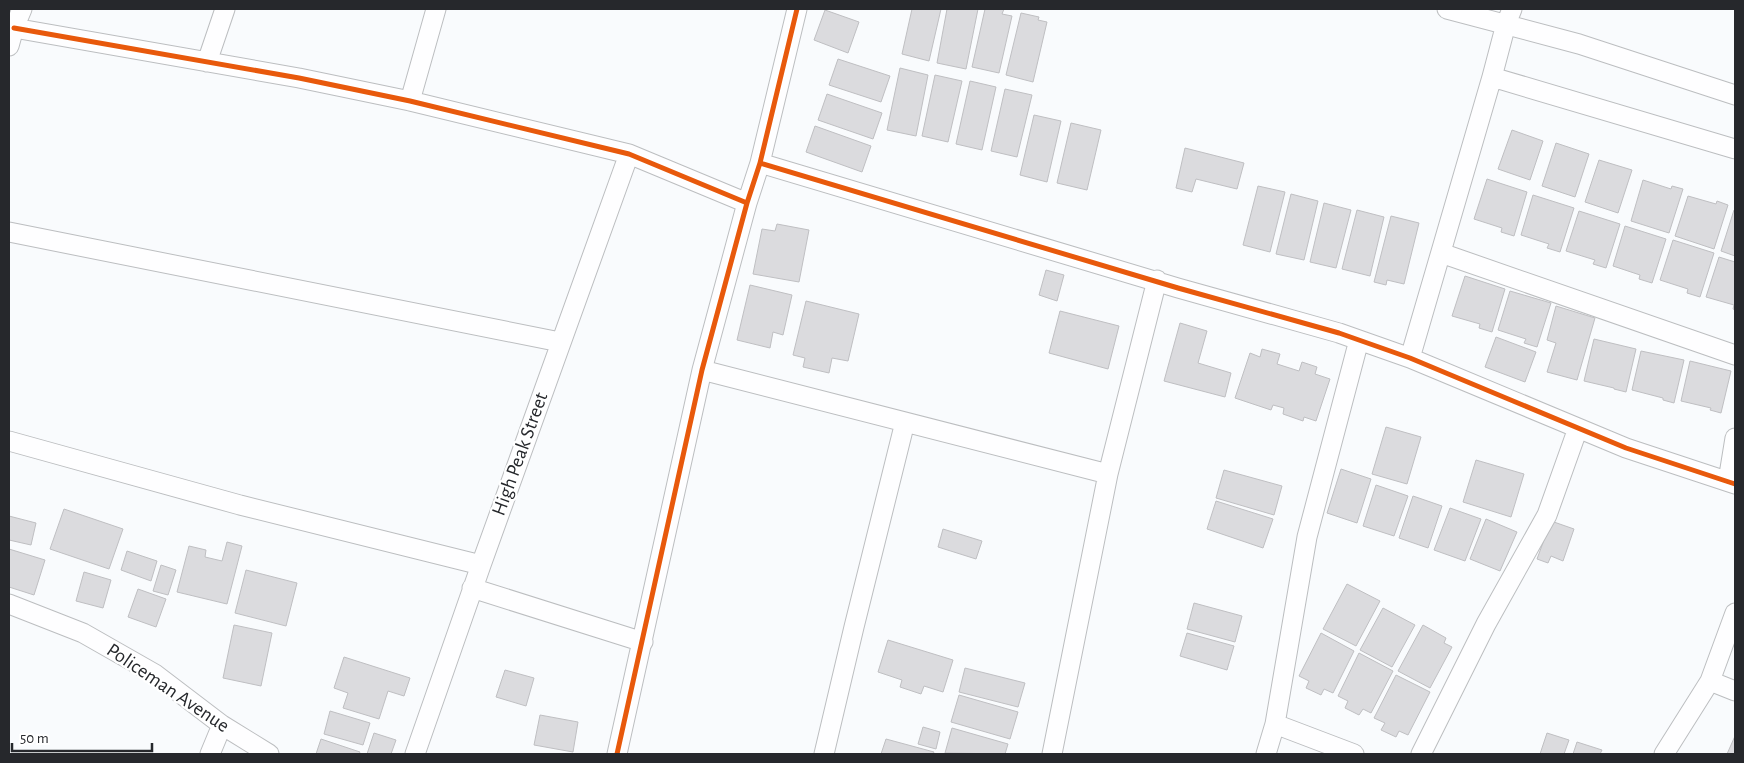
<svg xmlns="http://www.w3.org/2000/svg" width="1744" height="763" font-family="'Alegreya Sans',sans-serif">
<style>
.building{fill:#dbdbde;stroke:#bfbfc2}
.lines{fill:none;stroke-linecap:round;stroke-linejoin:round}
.minor-casing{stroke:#bcbec0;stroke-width:21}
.minor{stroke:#fefeff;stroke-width:19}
.cycleway-casing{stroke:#fff;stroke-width:8}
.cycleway{stroke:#e8590c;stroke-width:5}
.labels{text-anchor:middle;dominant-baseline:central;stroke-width:4.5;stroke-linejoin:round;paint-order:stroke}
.street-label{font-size:20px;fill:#26282c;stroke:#fff}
</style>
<rect width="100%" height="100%" fill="#f9fbfd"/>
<path class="building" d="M912,9H941L929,61L902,54Z
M947,9H978L966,69L937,63Z
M985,9H1004L1002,14L1012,16L999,73L972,67Z
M825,10L859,22L848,53L814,40Z
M1021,13L1039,17L1038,20L1047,22L1033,82L1006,75Z
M838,59L890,76L881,102L829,85Z
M900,68L928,75L916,136L887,130Z
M935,75L962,81L948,142L922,136Z
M970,81L996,87L982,150L956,144Z
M1005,89L1032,95L1017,157L991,151Z
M827,94L882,113L873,139L818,120Z
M1034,115L1061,121L1047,182L1020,175Z
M1071,123L1101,130L1087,190L1057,183Z
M815,126L871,146L862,172L806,152Z
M1512,130L1543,141L1530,180L1498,169Z
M1556,143L1589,154L1575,197L1542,186Z
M1185,148L1244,163L1237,189L1196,179L1192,192L1176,188Z
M1599,160L1632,170L1618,213L1585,202Z
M1487,179L1527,192L1514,236L1501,232L1502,228L1474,219Z
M1643,180L1671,189L1672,186L1683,189L1669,233L1631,221Z
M1258,186L1285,192L1270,252L1243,245Z
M1291,194L1318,201L1304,260L1276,254Z
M1533,195L1574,208L1560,252L1547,248L1549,244L1521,235Z
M1688,196L1716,204L1717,201L1728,205L1714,249L1675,236Z
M1324,203L1351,210L1336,268L1310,262Z
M1357,210L1384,217L1370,276L1342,269Z
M1734,210L1735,211V256L1721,251Z
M1579,211L1620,224L1606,268L1593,264L1595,260L1566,251Z
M1391,216L1419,223L1404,284L1387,280L1386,285L1374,282Z
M777,224L809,230L799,282L753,274L762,229L775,231Z
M1625,226L1666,239L1652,283L1639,279L1640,275L1613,266Z
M1673,240L1714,253L1700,297L1687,293L1688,289L1660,280Z
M1719,257L1735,262V310L1733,309L1734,305L1706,297Z
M1046,270L1064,275L1057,301L1039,295Z
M1465,276L1505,289L1492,332L1479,328L1480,324L1452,316Z
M750,285L792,295L783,335L773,332L770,348L737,340Z
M1510,291L1551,303L1537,347L1524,343L1526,339L1498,330Z
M806,301L859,314L848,361L832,358L829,373L803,367L805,358L793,355Z
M1556,306L1595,318L1577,380L1547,372L1556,343L1547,340Z
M1060,311L1119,326L1108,369L1049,353Z
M1180,323L1207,331L1198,363L1231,373L1225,397L1164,381Z
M1496,337L1536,352L1525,382L1485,367Z
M1594,339L1636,349L1626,392L1614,389V388L1584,381Z
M1262,349L1280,354L1277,364L1299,371L1302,362L1317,367L1315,374L1330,379L1316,421L1304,417L1303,421L1283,414L1284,408L1273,405L1271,410L1235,398L1250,353L1260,357Z
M1641,351L1684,360L1674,403L1663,400V398L1632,390Z
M1690,361L1731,371L1721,413L1710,410L1711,408L1681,401Z
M1386,427L1421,437L1407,484L1372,474Z
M1476,460L1524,474L1511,517L1463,502Z
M1341,469L1371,479L1357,523L1327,513Z
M1224,470L1282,486L1274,515L1216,498Z
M1376,485L1408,496L1394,536L1363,526Z
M1413,496L1442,506L1428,548L1399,538Z
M1216,501L1273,519L1263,548L1207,529Z
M1450,508L1481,519L1465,561L1434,550Z
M64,509L123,529L109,569L50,549Z
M9,516L36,523L31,545L9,540Z
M1486,519L1517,532L1500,571L1470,559Z
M1551,521L1574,529L1563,561L1551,556L1548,563L1537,559Z
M943,529L982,541L976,559L938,547Z
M227,542L242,546L227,604L177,592L189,546L206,550L205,557L222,561Z
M9,549L45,560L34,595L9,587Z
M127,551L157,561L151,581L121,570Z
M161,565L176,570L168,595L153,591Z
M246,570L297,583L286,626L235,613Z
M84,572L111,580L103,608L76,601Z
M1347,584L1380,601L1356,646L1323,629Z
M138,589L166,599L156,627L128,617Z
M1194,603L1242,616L1235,642L1187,629Z
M1383,608L1415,625L1392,667L1360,650Z
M234,625L272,633L261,686L223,678Z
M1423,625L1446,638L1444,643L1452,647L1430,688L1398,671Z
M1187,633L1234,646L1227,670L1180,656Z
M1321,633L1354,651L1333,693L1324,689L1321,695L1306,688L1309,681L1299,676Z
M888,640L953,660L943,692L924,686L921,694L900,687L902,680L878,672Z
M1359,653L1393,671L1371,713L1363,709L1359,715L1345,708L1348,701L1338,696Z
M344,657L410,678L404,696L388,691L379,719L343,708L348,693L334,688Z
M965,668L1025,683L1018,707L959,692Z
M505,670L534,678L526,706L496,697Z
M1396,675L1430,692L1408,735L1399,731L1396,737L1381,730L1385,723L1374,718Z
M959,695L1018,712L1010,739L951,722Z
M330,711L370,723L363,745L324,734Z
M540,715L578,722L573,752L534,745Z
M923,727L940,732L936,749L918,744Z
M952,728L1008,744L1005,754L945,753Z
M374,733L396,740L391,754H367Z
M1547,733L1569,740L1564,754H1540Z
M1735,736V754H1727Z
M321,739L360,752L359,754H316Z
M886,739L934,752L933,754H881Z
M1577,742L1602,750L1600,754H1573Z"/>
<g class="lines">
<g class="minor-casing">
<path id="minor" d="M1447,9L1579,44L1735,95
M14,28L299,78L410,101L629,154L747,203
M9,46L14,28L22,9
M207,62L225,9
M1492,77L1735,149
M410,101L436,9
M760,163L1178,288L1339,333L1410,358L1626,448L1735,484
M9,232L560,342
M1441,253L1735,355
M1410,358L1492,77L1506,24L1512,9
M702,370L1108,474
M9,441L240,505L481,565
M1728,481L1735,438
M472,588L643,642
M9,604L83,633L155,674L222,725L269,754
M1710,681L1735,691
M1275,724L1354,754
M210,754L222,725
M415,754L481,565L629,154
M617,754L702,370L747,203L760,163L797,9
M824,754L854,627L905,422
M1052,754L1108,474L1157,280
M1266,754L1275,724L1307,537L1359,340
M1421,754L1486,624L1547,515L1578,428
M1664,754L1710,681L1735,613"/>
</g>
<use href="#minor" class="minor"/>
<g class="cycleway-casing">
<path id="cycleway" d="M14,28L299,78L410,101L629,154L747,203
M760,163L1178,288L1339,333L1410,358L1626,448L1735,484
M617,754L702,370L747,203L760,163L797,9"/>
</g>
<use href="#cycleway" class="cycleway"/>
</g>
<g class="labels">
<g class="street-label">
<text transform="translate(520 454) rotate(-70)">High Peak Street</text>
<text transform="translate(168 688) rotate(34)">Policeman Avenue</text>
</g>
</g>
<rect width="1744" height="763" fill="none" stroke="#26282c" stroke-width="20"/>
<path d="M12 743v8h140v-8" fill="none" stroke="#26282c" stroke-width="2.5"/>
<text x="20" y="743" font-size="15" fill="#26282c" stroke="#ffffff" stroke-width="4" paint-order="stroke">50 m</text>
</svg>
